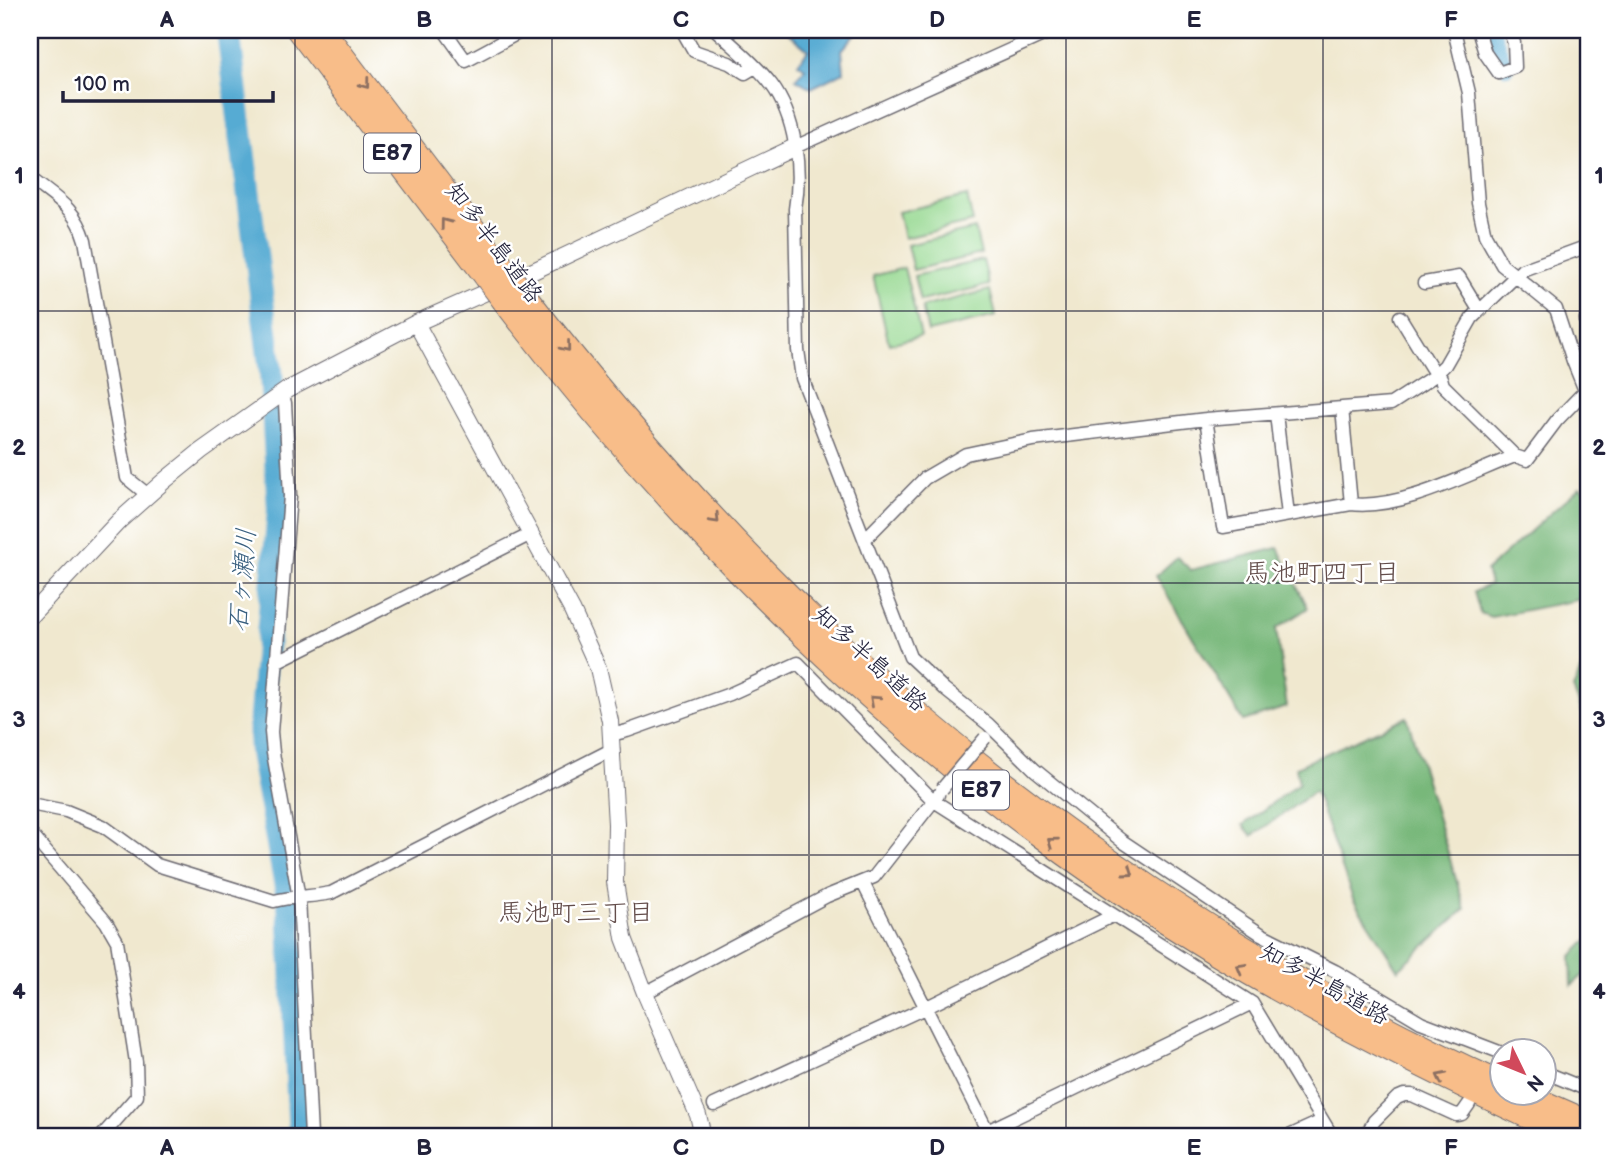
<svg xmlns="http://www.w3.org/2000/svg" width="1618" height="1166" font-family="'Balsamiq Sans','Klee One',sans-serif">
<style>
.green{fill:#95d890;stroke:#5c7d66;stroke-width:2}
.forest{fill:#78b87a;stroke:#4d6d5a;stroke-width:2}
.water{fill:#57abd3;stroke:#3c6687;stroke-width:2}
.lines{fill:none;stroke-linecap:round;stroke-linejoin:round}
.canal{stroke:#57abd3;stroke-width:14}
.river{stroke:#57abd3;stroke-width:24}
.minor-casing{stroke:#6a676f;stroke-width:15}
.tertiary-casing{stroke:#6a676f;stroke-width:18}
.motorway-casing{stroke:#6a676f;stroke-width:25}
.minor{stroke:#fff;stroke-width:12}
.tertiary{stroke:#fff;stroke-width:16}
.motorway{stroke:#f8bd89;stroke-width:23}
.minor-bridge-casing{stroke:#6a676f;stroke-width:15;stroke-linecap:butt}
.motorway-bridge-casing{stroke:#6a676f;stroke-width:25;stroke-linecap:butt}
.minor-bridge{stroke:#fff;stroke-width:12}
.motorway-bridge{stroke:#f8bd89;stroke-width:23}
.oneway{stroke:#8d7062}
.grid{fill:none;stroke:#22223b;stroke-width:2;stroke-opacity:0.55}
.labels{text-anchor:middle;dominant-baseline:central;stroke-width:5;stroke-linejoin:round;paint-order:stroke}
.shield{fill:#fff;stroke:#646476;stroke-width:2}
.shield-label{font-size:23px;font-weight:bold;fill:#22223b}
.street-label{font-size:24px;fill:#22223b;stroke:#fff}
.neighbourhood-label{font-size:26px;fill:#634d4b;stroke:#fff}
.water-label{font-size:26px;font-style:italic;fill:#3a607f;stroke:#fff}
.neatline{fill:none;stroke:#22223b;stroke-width:2.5}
.grid-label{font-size:23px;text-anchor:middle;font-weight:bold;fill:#22223b}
</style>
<rect width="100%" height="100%" fill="#fff"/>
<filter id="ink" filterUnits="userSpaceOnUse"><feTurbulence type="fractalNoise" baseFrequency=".0143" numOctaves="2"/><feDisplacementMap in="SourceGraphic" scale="14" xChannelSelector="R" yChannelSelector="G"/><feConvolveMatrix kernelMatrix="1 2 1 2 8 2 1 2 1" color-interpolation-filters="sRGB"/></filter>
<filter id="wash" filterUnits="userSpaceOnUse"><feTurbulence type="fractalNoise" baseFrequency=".00686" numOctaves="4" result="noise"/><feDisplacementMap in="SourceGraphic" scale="28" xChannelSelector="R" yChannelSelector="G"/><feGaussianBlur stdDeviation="1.57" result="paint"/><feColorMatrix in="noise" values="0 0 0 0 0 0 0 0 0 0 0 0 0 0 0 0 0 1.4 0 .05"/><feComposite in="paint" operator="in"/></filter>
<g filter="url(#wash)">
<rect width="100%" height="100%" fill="#f0e8cf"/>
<path class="green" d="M967,196L973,222L904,238L898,212Z
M975,229L981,254L913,270L907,245Z
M983,260L989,285L920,301L914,276Z
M904,268L921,336L889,344L873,276Z
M990,290L996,316L928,332L922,307Z"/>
<path class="forest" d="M1580,487L1588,493V598L1491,617L1480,613L1474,592L1490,584L1486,571Z
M1278,548L1308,608L1276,629L1287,707L1243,721L1156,576L1177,557L1191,570Z
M1588,644V726L1573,689L1587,656Z
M1407,717L1465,909L1398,970L1353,899L1315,791L1252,836L1243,825L1299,783L1296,767Z
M1588,940V971L1572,985L1571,957Z"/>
<path class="water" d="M784,30H859L842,50L844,72L811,88L796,79L805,68L798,63L808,50Z"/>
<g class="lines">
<path class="canal" d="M1493,30L1507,68"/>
<path class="river" d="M228,30L271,372L279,510L260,727L261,752L289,903L300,1136"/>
</g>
</g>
<g filter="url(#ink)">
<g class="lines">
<g class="minor-casing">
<path id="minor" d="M444,30L466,61L520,32L519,30
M682,30L694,51L729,63L745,73L755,67
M716,30C734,47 755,63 771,84C796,117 802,169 795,209L798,350L802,378L910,657L944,689L988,724L1035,770L1122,841L1261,934L1335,971L1421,1022L1502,1053
M1454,30L1469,93L1478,203L1485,235L1502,265L1556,309L1573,361L1588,398
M1478,30L1485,53L1499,73L1515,67L1514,43L1509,30
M795,147L1054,30
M30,178C56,199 75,207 85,240L127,478L148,495
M1424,283L1459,277L1479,310
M1400,317L1432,369L1441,378L1443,385L1515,456
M1588,318L1586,319L1588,344
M282,394L285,403L290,496L271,732L273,753L299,898L311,1136
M1276,414L1288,515
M1206,419L1223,527L1351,504L1342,408
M1351,504C1401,510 1468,474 1515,456L1527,460L1557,420L1585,391
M865,539L925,478L966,454L1033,440L1206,419L1391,404L1434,376L1445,365L1472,318L1522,270L1588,246
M276,662L531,534
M611,735L627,731L730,694L798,663L934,801L1252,1003L1332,1136
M30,804L66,811L103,826L157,865L274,901C293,896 311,897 331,893L613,749
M30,833L106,922L117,941L136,1062L137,1096L102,1136
M863,883L990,1136
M645,993L827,896L874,877L938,795
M1544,1072L1588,1090
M714,1105L927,1007L1112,916
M977,1136L1252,1003
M1289,1136L1322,1121
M1366,1136L1374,1121L1397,1098L1404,1095H1412L1456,1115L1462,1114L1469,1104"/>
</g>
<g class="tertiary-casing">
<path id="tertiary" d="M416,323L572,610L598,668L610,721L616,824L615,882L624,938L645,993L698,1115L703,1136
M30,616L119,521L164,481L201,451L287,390L416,323L527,274L795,147"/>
</g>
<g class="motorway-casing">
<path id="motorway" d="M298,30L486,277
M323,30L502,266
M524,294C619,416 722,534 835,640C1027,819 1264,976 1502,1084
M504,301C700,557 938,786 1215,953C1329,1022 1449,1081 1570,1136
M1520,1092L1588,1122"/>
</g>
<use href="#minor" class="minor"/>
<use href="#tertiary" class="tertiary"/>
<use href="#motorway" class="motorway"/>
<g class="minor-bridge-casing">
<path id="minor-bridge" d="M942,789L985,738"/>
</g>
<g class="motorway-bridge-casing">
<path id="motorway-bridge" d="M502,266L524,294
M486,277L504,301"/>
</g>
<use href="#minor-bridge" class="minor-bridge"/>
<use href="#motorway-bridge" class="motorway-bridge"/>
</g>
<defs><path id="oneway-chevron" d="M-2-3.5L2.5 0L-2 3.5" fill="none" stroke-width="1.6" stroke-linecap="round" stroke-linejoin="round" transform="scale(1.75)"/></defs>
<g class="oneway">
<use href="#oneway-chevron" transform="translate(365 84) rotate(53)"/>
<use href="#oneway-chevron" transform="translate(445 223) rotate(-127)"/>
<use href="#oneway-chevron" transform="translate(566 347) rotate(51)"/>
<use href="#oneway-chevron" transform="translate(715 519) rotate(47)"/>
<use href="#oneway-chevron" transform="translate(874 700) rotate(-138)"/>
<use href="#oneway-chevron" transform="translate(1052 842) rotate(-144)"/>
<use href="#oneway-chevron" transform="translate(1129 872) rotate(35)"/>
<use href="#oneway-chevron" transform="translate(1241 968) rotate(-150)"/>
<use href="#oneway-chevron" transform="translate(1441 1077) rotate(-153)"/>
</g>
</g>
<path class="grid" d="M295,30V1136M552,30V1136M809,30V1136M1066,30V1136M1323,30V1136M30,311H1588M30,583H1588M30,855H1588"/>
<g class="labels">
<g class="shield">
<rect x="364" y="133.5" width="56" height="39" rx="5"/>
<rect x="953" y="770.5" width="56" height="39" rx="5"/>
</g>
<g class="shield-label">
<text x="392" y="153">E87</text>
<text x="981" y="790">E87</text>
</g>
<g class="street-label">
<text transform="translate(494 243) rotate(53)">知多半島道路</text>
<text transform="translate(870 659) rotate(42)">知多半島道路</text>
<text transform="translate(1325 984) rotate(29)">知多半島道路</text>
</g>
<g class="neighbourhood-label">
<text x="1322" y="573">馬池町四丁目</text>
<text x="576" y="913">馬池町三丁目</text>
</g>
<g class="water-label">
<text transform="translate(243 580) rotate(-85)">石ヶ瀬川</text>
</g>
</g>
<rect width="1618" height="1166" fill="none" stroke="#fff" stroke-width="77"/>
<g transform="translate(1523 1072) rotate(133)"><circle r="33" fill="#ffffff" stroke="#a7a7b1" stroke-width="2"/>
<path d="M0-5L12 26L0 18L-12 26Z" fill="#d1495b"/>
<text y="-10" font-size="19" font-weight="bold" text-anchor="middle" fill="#22223b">N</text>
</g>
<path d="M63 91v10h210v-10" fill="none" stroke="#22223b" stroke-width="3.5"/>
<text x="74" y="91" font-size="21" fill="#22223b" stroke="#ffffff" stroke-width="5" paint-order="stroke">100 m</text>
<rect x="38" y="38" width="1542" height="1090" class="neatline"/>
<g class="grid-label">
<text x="167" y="27">A</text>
<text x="424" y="27">B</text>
<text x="681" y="27">C</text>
<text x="937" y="27">D</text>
<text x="1194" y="27">E</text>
<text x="1451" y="27">F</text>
<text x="19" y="183">1</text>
<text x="1599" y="183">1</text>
<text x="19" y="455">2</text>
<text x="1599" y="455">2</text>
<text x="19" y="727">3</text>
<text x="1599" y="727">3</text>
<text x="19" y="999">4</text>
<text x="1599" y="999">4</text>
<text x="167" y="1155">A</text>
<text x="424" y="1155">B</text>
<text x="681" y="1155">C</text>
<text x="937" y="1155">D</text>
<text x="1194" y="1155">E</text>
<text x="1451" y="1155">F</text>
</g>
</svg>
